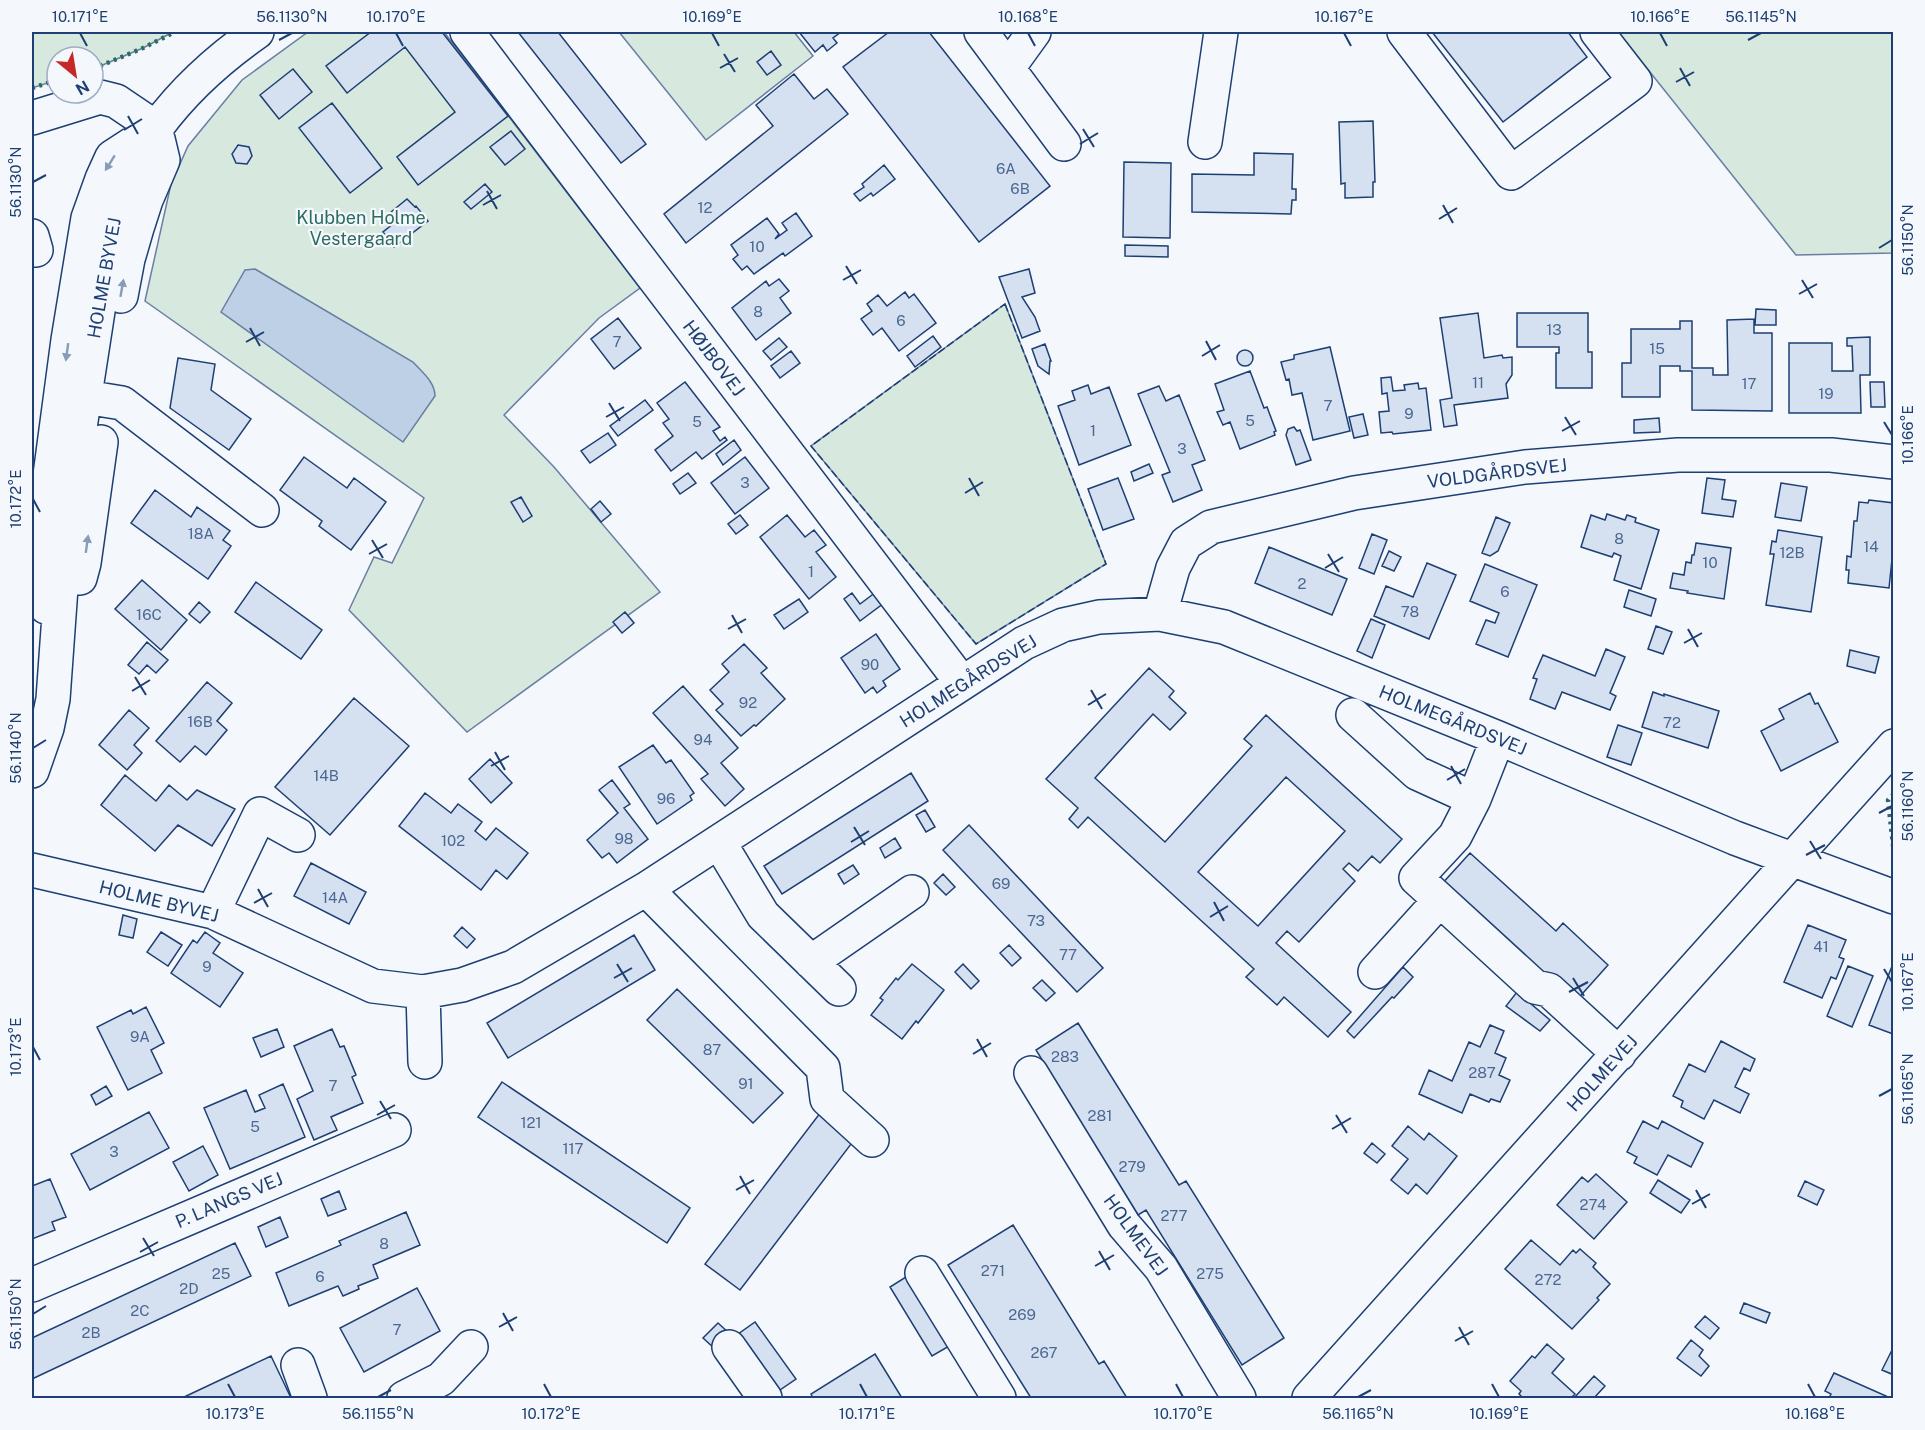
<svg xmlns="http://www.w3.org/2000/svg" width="1925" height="1430" font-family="'Public Sans',sans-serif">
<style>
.green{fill:#d7e8df;stroke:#687fa3;stroke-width:1.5}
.water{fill:#bed0e5;stroke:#687fa3;stroke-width:1.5}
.building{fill:#d5e0f0;stroke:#1d3f73;stroke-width:1.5;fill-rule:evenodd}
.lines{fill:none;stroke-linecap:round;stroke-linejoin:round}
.minor-casing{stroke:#1d3f73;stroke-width:36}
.minor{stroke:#f4f7fb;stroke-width:33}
.hedge{stroke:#2c6c60;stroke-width:4.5;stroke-dasharray:3 4.5;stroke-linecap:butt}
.fence{stroke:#1d3f73;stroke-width:1.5;stroke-dasharray:8 3;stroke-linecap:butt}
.oneway{fill:#889bb7}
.ticks{fill:none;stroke:#1d3f73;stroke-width:2}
.labels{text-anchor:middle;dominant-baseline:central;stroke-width:4.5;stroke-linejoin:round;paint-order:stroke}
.number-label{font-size:15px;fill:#4b6792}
.park-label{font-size:18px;fill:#2c6c60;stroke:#f4f7fb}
.street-label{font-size:18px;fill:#1d3f73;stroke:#f4f7fb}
.neatline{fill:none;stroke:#1d3f73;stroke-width:2}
.ticks-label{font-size:15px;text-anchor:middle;fill:#1d3f73}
</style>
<rect width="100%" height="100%" fill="#f4f7fb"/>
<path class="green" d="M32,32H173L143,48L93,69V57H57V80L32,88Z
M308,32H444L640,288L599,318L504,415L554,467L660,592L467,732L349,610L374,557L392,563L424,498L145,301L171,184L188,146L242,80Z
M619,32H794L813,56L706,140Z
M1618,32H1893V253L1796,255Z
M1005,304L1106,564L976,644L811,446Z"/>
<path class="water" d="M255,269L413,362C422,372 435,382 435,396L403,442L221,312L245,270Z"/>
<path class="building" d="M371,32H442L508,116L418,185L397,157L455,112L405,47L347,93L326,66Z
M518,32H558L646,144L621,163Z
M799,32H841L833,38L837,43L827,51L823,45L815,52Z
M889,32H929L1050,186L979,242L843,67Z
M1432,32H1568L1587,57L1503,122Z
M771,51L781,65L767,75L757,62Z
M293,69L312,92L279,119L260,95Z
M794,74L814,99L827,89L848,114L686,243L664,214L773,126L756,105Z
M332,103L382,168L350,193L299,128Z
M1373,121L1375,182H1373V197L1345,198V183L1341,184L1339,122Z
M511,131L525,149L505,165L490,147Z
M238,145L249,147L252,156L247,164L236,163L232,154Z
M1254,153L1293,154L1292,189H1296V200H1292L1291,214L1192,212V174L1254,175Z
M1124,162L1171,163L1170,238L1123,237Z
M884,165L895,179L873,196L871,193L860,201L854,194L864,187L862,184Z
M485,184L492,192L471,209L464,202Z
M407,199L415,207L416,206L428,221L394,247L383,232L398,220L391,212Z
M796,213L812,236L785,256L783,253L754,274L747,266L742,270L733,259L738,255L731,245L767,218L779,234L775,239L787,230L782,223Z
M1125,245L1168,246V257L1125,256Z
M1029,269L1035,293L1022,297L1035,317L1040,331L1022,338L999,277Z
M779,279L789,291L780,298L791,313L756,340L732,308L766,281L769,286Z
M905,292L909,298L914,294L936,323L899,351L882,328L873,335L861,319L872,311L867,304L878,295L887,306Z
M1756,309L1776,310V325H1755Z
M1478,313L1484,358L1502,355L1503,358L1512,357V375L1506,384L1508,398L1454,405L1457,425L1444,427L1440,400L1452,398L1440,318Z
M1517,313H1588V352H1592V388H1556V353H1559V347H1517Z
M618,318L641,348L614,369L591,339Z
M1754,319V333H1772V411L1692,410V371H1680V366H1660V397H1622V363H1631V329H1680V321H1692V368H1713V375H1728L1727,320Z
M933,336L941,347L915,367L907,356Z
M1870,337V375H1860L1861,413H1789V343H1832V371H1853L1852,346H1847V338Z
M779,338L787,347L771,360L763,351Z
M1045,344L1051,361H1050L1049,374L1038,366L1032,349Z
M1330,347L1350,431L1313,440L1302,393L1292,395L1289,379L1286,380L1281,362L1294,359V355Z
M1237 358a8 8 0 1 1 16 0a8 8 0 1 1-16 0Z
M791,351L800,363L780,378L771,366Z
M178,358L215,364L211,390L251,419L229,450L170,408Z
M1250,371L1264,408L1267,407L1276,431L1274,432L1275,435L1240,449L1230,422L1223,425L1217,412L1224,410L1215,384Z
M1391,377L1393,391L1405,390L1404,385L1418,383L1419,389L1426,388L1431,430L1393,434L1392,432L1381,433L1379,412L1389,411L1387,393L1382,394L1381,378Z
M685,382L720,427L713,431L720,441L725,437L727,440L702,459L696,452L671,471L655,450L673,436L663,423L669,419L657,403Z
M1870,382H1884L1885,407H1871Z
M1088,385L1091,394L1109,387L1131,445L1079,465L1058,406L1075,400L1072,391Z
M1159,386L1166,401L1179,395L1205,460L1192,465L1202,490L1173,502L1162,475L1170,472L1138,394Z
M645,400L653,410L618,436L610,426Z
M1363,414L1368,435L1354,438L1349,417Z
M1659,418L1660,432L1634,433V420Z
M1294,427L1297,431L1300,430L1311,460L1296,465L1286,435L1288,429Z
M608,433L616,445L590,463L581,451Z
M734,440L741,450L723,465L716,454Z
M304,457L347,488L354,478L386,502L351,550L319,526L322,521L280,490Z
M745,457L769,488L735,514L711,483Z
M1149,464L1153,473L1134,481L1131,472Z
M688,473L696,483L680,494L673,484Z
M1118,478L1134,519L1103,530L1088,489Z
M1707,478L1725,480L1722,499L1736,501L1733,517L1702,513Z
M1781,483L1807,487L1801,521L1775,517Z
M155,490L191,517L197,507L230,531L223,540L231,546L208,579L131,523Z
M521,497L532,516L523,522L511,502Z
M1869,500L1894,503V540L1889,588L1848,583L1849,570H1846L1847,556L1851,557L1854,521H1857L1859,502L1868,503Z
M600,501L611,514L601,522L591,509Z
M1607,514L1625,520L1627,515L1636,518L1635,522L1659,530L1641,589L1614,580L1621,556L1614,553L1612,557L1581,547L1591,515L1605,520Z
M740,515L748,525L736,534L728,524Z
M787,515L805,537L814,530L826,545L816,552L836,577L809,599L760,537Z
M1496,517L1510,523L1498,551L1490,556L1482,553Z
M1778,530L1822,537L1811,612L1766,605L1774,554H1770L1772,541L1776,542Z
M1372,534L1387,540L1374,574L1359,568Z
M1696,543L1731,548L1724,599L1687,593L1688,591L1670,588L1673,573L1684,575L1686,562L1691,563L1692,555H1694Z
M1269,547L1347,579L1332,615L1255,583Z
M1389,551L1401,557L1394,571L1382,566Z
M1427,563L1456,575L1429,639L1374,616L1386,586L1413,597Z
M1485,564L1537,585L1508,657L1476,644L1486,620L1495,623L1499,613L1470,601Z
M142,580L187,620L161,650L115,609Z
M256,582L322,630L301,659L235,612Z
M880,589L888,600L860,621L844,599L852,593L860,604Z
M1629,590L1656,599L1651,616L1624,607Z
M799,599L808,612L784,629L774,615Z
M199,602L210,612L200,623L189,614Z
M625,612L634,623L622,633L613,622Z
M1371,619L1385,625L1372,658L1357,651Z
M1656,626L1672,632L1663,654L1648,649Z
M876,634L900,669L883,681L886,686L877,693L873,687L865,693L841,658Z
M147,642L168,660L156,673L147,665L139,674L128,665Z
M744,644L767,668L761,673L785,699L756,726L754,725L741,736L716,710L723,704L710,690L729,672L722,664Z
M1606,649L1625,657L1610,693L1616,696L1610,710L1562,692L1555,709L1530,699L1537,679L1533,678L1543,655L1595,676Z
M1850,650L1879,657L1875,673L1847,666Z
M1149,668L1174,691L1169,697L1186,713L1170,730L1153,714L1095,778L1165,842L1252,746L1244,739L1266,715L1402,839L1380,863L1372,856L1358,871L1349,863L1343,869L1355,881L1299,942L1287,931L1276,943L1351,1012L1328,1037L1284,997L1277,1005L1246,977L1254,969L1088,817L1078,828L1069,819L1078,808L1046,779ZM1286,777L1345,831L1258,926L1198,872Z
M207,682L232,703L217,721L227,730L206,755L195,746L180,762L156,741Z
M683,686L738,748L721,763L744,789L725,806L701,779L708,774L653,713Z
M1653,692L1664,696V694L1719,711L1708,748L1642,727Z
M1810,693L1815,704L1818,703L1838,742L1781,771L1761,731L1784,719L1779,709Z
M354,698L409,746L330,835L275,787Z
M129,710L149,728L134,745L142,753L127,770L99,745Z
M1618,725L1642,733L1631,765L1607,757Z
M653,745L666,763L671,760L694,793L690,796L692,800L657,824L619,767Z
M490,759L512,783L491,803L469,779Z
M911,773L928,801L782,894L764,866Z
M125,775L156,801L169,785L187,800L197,790L235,809L212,846L178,825L155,851L101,805Z
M612,780L630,804L624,808L648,839L617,863L609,853L602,858L587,840L618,813L599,790Z
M425,793L451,813L458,804L482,822L475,831L486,840L496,828L528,853L507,879L496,870L481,890L399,826Z
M925,810L935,827L926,832L916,815Z
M969,825L1103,968L1077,992L943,850Z
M895,838L901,848L885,858L880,848Z
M1470,853L1556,931L1563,923L1608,965L1575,1002L1440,886Z
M311,863L366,892L349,924L294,896Z
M853,865L859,874L844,884L838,874Z
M943,874L955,887L946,895L934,883Z
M123,915L137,919L133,938L119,935Z
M1808,925L1846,940L1839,957L1844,959L1836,979L1831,977L1822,998L1784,982Z
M462,927L475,939L467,948L454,936Z
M161,932L182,945L168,966L147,952Z
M205,932L220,943L213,953L243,973L220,1007L171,973L193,940L197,943Z
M634,935L655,970L508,1058L487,1023Z
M1009,945L1021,958L1012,966L1000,953Z
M1894,961V1034H1893L1869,1025Z
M912,964L944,990L918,1023L916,1021L902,1039L871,1015L883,1000L880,998L896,978L898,980Z
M963,964L979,981L971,989L955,972Z
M1848,966L1873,976L1852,1027L1827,1016Z
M1403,967L1413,977L1394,998L1392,997L1354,1038L1347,1031Z
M1042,980L1055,993L1046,1001L1033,988Z
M677,989L783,1093L753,1123L647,1020Z
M1517,992L1550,1020L1540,1031L1506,1006Z
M146,1007L164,1043L151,1050L162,1073L128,1090L97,1027L131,1010L133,1014Z
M1078,1023L1179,1185L1186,1181L1284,1338L1242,1365L1146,1210L1138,1215L1036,1050Z
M1490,1025L1504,1031L1495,1053L1506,1058L1499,1075L1510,1080L1500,1102L1491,1099L1489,1102L1470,1094L1462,1113L1419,1094L1429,1070L1452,1081L1469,1042L1480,1047Z
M277,1029L284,1047L261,1057L253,1038Z
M332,1029L340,1047L344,1046L356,1075L352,1077L363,1103L331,1117L337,1130L314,1140L297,1099L313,1091L294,1046Z
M1721,1041L1755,1059L1750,1071L1744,1068L1735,1087L1749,1094L1740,1113L1714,1100L1704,1119L1681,1107L1683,1101L1673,1096L1689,1064L1705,1072Z
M502,1082L690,1208L667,1243L478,1117Z
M283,1084L305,1137L230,1169L204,1108L246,1090L255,1112L265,1108L259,1095Z
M106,1086L112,1096L96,1105L91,1095Z
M827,1104L861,1131L740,1290L705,1264Z
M149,1112L169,1148L90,1190L71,1154Z
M1643,1121L1658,1129L1662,1121L1703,1143L1691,1167L1668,1155L1657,1175L1634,1163L1637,1157L1627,1152Z
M1408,1126L1424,1140L1429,1133L1457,1156L1427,1194L1416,1184L1408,1194L1391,1180L1408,1159L1392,1146Z
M1372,1143L1385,1154L1377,1163L1364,1153Z
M203,1146L218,1175L189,1191L173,1162Z
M1596,1174L1627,1202L1594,1239L1557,1205L1582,1177L1588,1182Z
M50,1179L66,1217L52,1222L55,1230L32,1239V1186Z
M1658,1180L1690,1200L1681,1213L1650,1193Z
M1805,1181L1824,1190L1817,1205L1798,1196Z
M339,1191L346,1209L328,1216L321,1199Z
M406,1212L420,1245L373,1265L378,1278L358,1286L359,1289L343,1296L338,1286L289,1306L276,1273L341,1245L339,1241Z
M280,1217L288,1237L266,1247L258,1227Z
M1013,1225L1099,1364L1104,1361L1127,1398H1031L948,1265Z
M1531,1240L1560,1265L1573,1250L1576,1253L1580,1249L1596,1263L1593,1267L1610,1284L1597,1298L1599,1300L1572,1329L1505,1269Z
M235,1243L251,1276L32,1379V1338Z
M909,1275L951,1345L932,1356L890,1287Z
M417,1288L440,1331L364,1372L340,1328Z
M1744,1303L1770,1313L1766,1323L1740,1313Z
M1705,1316L1719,1328L1710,1339L1695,1327Z
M755,1322L796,1379L774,1394L734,1337Z
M718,1323L730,1334L715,1349L703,1338Z
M1691,1340L1703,1350L1699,1356L1709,1366L1701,1376L1677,1358Z
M1547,1344L1564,1359L1552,1373L1575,1394L1571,1398H1523L1519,1394L1521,1391L1510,1381L1532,1356L1535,1358Z
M1894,1346V1375L1882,1370Z
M875,1354L902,1398H813L811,1394Z
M271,1356L291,1398H182Z
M1834,1373L1886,1396L1884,1398H1829L1831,1394L1825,1391Z
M1594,1376L1605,1386L1594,1398H1574Z"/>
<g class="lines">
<g class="minor-casing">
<path id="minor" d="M467,32L962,683
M981,32L1064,144
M1404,32L1511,173L1635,81L1597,32
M1008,68L1034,32
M32,118L100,97L116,101L156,128
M1205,142L1221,32
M32,236L36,250
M121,296L128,259L137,228L146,200L163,160L158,139
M85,397L122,403L262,510
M80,578L84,563L101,442
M46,607L39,558L68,340L88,218L102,179L112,157L152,131
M1160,614L1173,568L1186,543L1211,527L1354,493L1525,467L1678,455H1831L1894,462
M1353,715L1417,773L1474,799
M1498,738L1474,799L1455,836L1416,878L1535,987L1549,990L1619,1054
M32,771L47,728L53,699L66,518L111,227C122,195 137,154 157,127C184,90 220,58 257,32
M719,842L763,915L839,989
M32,870L213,912L373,986L423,992L462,985L513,967L646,889L1024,643L1063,625L1099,617L1160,614L1224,627L1498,738L1735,838L1894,897
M646,889L823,1068L827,1099L872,1140
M213,912L260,814L298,835
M811,962L912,892
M1375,972L1440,900
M423,992L425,1062
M1031,1073L1124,1225L1161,1268L1239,1398
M922,1273L999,1398
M32,1285L394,1130
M729,1347L765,1398
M298,1365L310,1398
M404,1398L441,1379L471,1347
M1309,1398L1894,746"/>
</g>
<use href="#minor" class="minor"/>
<path class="hedge" d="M93,69L143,48L175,32
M32,88L57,80
M1894,794L1888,800L1894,854"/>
<path class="fence" d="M1005,304L1106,564L976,644L811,446Z"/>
</g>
<defs><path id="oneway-solid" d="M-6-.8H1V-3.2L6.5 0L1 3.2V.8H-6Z" transform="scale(1.5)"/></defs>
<g class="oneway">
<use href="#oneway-solid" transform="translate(110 163) rotate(122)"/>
<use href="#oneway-solid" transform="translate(122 288) rotate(-80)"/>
<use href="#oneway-solid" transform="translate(67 352) rotate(98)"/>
<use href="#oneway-solid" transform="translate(87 544) rotate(-82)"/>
</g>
<path class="ticks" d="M80,33L87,46M396,33L403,46M712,33L719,46M1028,33L1035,46M1344,33L1351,46M1660,33L1667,46M279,40L292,33M1748,40L1761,33M724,54L735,72M720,68L738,58M1680,68L1690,86M1676,82L1694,72M128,116L138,134M1083,129L1094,147M124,130L142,119M1080,144L1098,133M33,182L46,175M487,191L497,209M483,205L501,195M1443,205L1453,223M1439,219L1457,208M1879,248L1892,240M846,266L857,284M843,280L861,270M1802,280L1813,298M1799,294L1817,284M250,328L260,346M1206,341L1216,360M246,342L264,332M1202,356L1220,345M609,403L620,421M606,417L624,407M1565,417L1576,435M1884,422L1892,435M1562,431L1580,421M969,478L979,496M965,493L983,482M33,499L40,512M372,540L383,558M369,554L387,544M1328,554L1339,572M1325,568L1343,557M732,615L742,633M728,629L746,619M1688,629L1698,647M1684,643L1702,633M135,677L146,695M1091,690L1102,709M132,691L150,680M1088,705L1106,694M33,748L46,740M495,752L505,770M491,766L509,756M1451,766L1461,784M1447,780L1465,769M1879,813L1892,806M854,827L865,845M1810,841L1821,859M851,842L869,831M1806,855L1825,845M258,889L268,907M1214,902L1224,921M254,903L272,893M1210,917L1228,906M617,964L628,982M1884,969L1892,982M614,978L632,968M1573,978L1584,996M1569,992L1588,982M977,1039L987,1057M33,1047L40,1060M973,1054L991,1043M1879,1096L1892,1089M380,1101L391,1119M377,1115L395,1105M1336,1115L1347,1133M1332,1129L1351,1118M740,1176L750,1194M736,1190L754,1180M1696,1190L1706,1208M1692,1204L1710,1194M143,1238L154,1256M1099,1251L1110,1270M140,1252L158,1242M1095,1266L1114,1255M503,1313L513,1331M33,1314L46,1306M499,1327L517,1317M1459,1327L1469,1345M1455,1341L1473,1331M228,1384L235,1397M544,1384L551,1397M860,1384L867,1397M1176,1384L1183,1397M1492,1384L1499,1397M1808,1384L1815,1397M378,1397L391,1390M1358,1397L1371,1390"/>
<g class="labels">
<g class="number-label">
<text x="1006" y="168">6A</text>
<text x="1020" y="188">6B</text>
<text x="705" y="207">12</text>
<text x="757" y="246">10</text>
<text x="758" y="311">8</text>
<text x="901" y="320">6</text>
<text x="1554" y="329">13</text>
<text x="617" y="341">7</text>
<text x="1657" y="348">15</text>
<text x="1478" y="382">11</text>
<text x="1749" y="383">17</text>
<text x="1826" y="393">19</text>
<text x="1328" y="405">7</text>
<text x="1409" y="413">9</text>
<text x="1250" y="420">5</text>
<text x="697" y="421">5</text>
<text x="1093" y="430">1</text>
<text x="1182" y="448">3</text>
<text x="745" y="482">3</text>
<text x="201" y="533">18A</text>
<text x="1619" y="538">8</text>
<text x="1871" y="546">14</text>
<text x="1792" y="552">12B</text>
<text x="1710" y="562">10</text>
<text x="811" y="571">1</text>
<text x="1302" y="583">2</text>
<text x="1505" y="591">6</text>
<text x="1410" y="611">78</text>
<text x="149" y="614">16C</text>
<text x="870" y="664">90</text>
<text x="748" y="702">92</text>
<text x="200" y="721">16B</text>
<text x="1672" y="722">72</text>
<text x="703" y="739">94</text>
<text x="326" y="775">14B</text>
<text x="666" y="798">96</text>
<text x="624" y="838">98</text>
<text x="453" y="840">102</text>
<text x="1001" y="883">69</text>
<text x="335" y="897">14A</text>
<text x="1036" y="920">73</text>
<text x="1821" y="946">41</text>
<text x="1068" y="954">77</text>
<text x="207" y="966">9</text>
<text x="140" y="1036">9A</text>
<text x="712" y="1049">87</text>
<text x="1065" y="1056">283</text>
<text x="1482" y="1072">287</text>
<text x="746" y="1083">91</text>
<text x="333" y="1085">7</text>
<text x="1100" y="1115">281</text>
<text x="531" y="1122">121</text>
<text x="255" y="1126">5</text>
<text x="573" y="1148">117</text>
<text x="114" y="1151">3</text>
<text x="1132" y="1166">279</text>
<text x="1593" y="1204">274</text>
<text x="1174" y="1215">277</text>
<text x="384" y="1243">8</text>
<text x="993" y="1270">271</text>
<text x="221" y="1273">25</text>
<text x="1210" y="1273">275</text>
<text x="320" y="1276">6</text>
<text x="1548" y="1279">272</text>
<text x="189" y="1288">2D</text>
<text x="140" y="1310">2C</text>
<text x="1022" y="1314">269</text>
<text x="397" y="1329">7</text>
<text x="91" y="1332">2B</text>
<text x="1044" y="1352">267</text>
</g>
<g class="park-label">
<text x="361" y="217">Klubben Holme<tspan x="361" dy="21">Vestergaard</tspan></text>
</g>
<g class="street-label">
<text transform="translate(104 278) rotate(-80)">HOLME BYVEJ</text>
<text transform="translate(714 358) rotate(53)">HØJBOVEJ</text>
<text transform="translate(1497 473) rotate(-7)">VOLDGÅRDSVEJ</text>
<text transform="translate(968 681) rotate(-32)">HOLMEGÅRDSVEJ</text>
<text transform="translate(1453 720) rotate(22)">HOLMEGÅRDSVEJ</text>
<text transform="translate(159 901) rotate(14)">HOLME BYVEJ</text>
<text transform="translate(1602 1073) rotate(-48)">HOLMEVEJ</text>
<text transform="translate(229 1200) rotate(-23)">P. LANGS VEJ</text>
<text transform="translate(1136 1235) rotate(54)">HOLMEVEJ</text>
</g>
</g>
<rect width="1925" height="1430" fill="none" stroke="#f4f7fb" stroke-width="66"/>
<g transform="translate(75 75) rotate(150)"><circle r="28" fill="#f4f7fb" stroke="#9eadc5" stroke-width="1.5"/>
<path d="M0-4.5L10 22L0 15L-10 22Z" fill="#c62828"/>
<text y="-9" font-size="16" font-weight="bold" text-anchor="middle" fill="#1d3f73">N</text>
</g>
<rect x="33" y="33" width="1859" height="1364" class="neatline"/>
<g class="ticks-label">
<text x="80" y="22">10.171°E</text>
<text x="292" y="22">56.1130°N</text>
<text x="396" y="22">10.170°E</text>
<text x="712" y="22">10.169°E</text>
<text x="1028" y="22">10.168°E</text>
<text x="1344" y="22">10.167°E</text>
<text x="1660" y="22">10.166°E</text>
<text x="1761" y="22">56.1145°N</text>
<text transform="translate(16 182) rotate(-90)" y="5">56.1130°N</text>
<text transform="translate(1908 240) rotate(-90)" y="5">56.1150°N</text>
<text transform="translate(1908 435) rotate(-90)" y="5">10.166°E</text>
<text transform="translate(16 499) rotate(-90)" y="5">10.172°E</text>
<text transform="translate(16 748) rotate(-90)" y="5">56.1140°N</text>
<text transform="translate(1908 806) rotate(-90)" y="5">56.1160°N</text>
<text transform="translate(1908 982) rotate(-90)" y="5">10.167°E</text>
<text transform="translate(16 1047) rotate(-90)" y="5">10.173°E</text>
<text transform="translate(1908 1089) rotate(-90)" y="5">56.1165°N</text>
<text transform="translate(16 1314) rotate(-90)" y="5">56.1150°N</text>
<text x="235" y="1419">10.173°E</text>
<text x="378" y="1419">56.1155°N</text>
<text x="551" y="1419">10.172°E</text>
<text x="867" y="1419">10.171°E</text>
<text x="1183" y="1419">10.170°E</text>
<text x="1358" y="1419">56.1165°N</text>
<text x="1499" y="1419">10.169°E</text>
<text x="1815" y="1419">10.168°E</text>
</g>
</svg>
